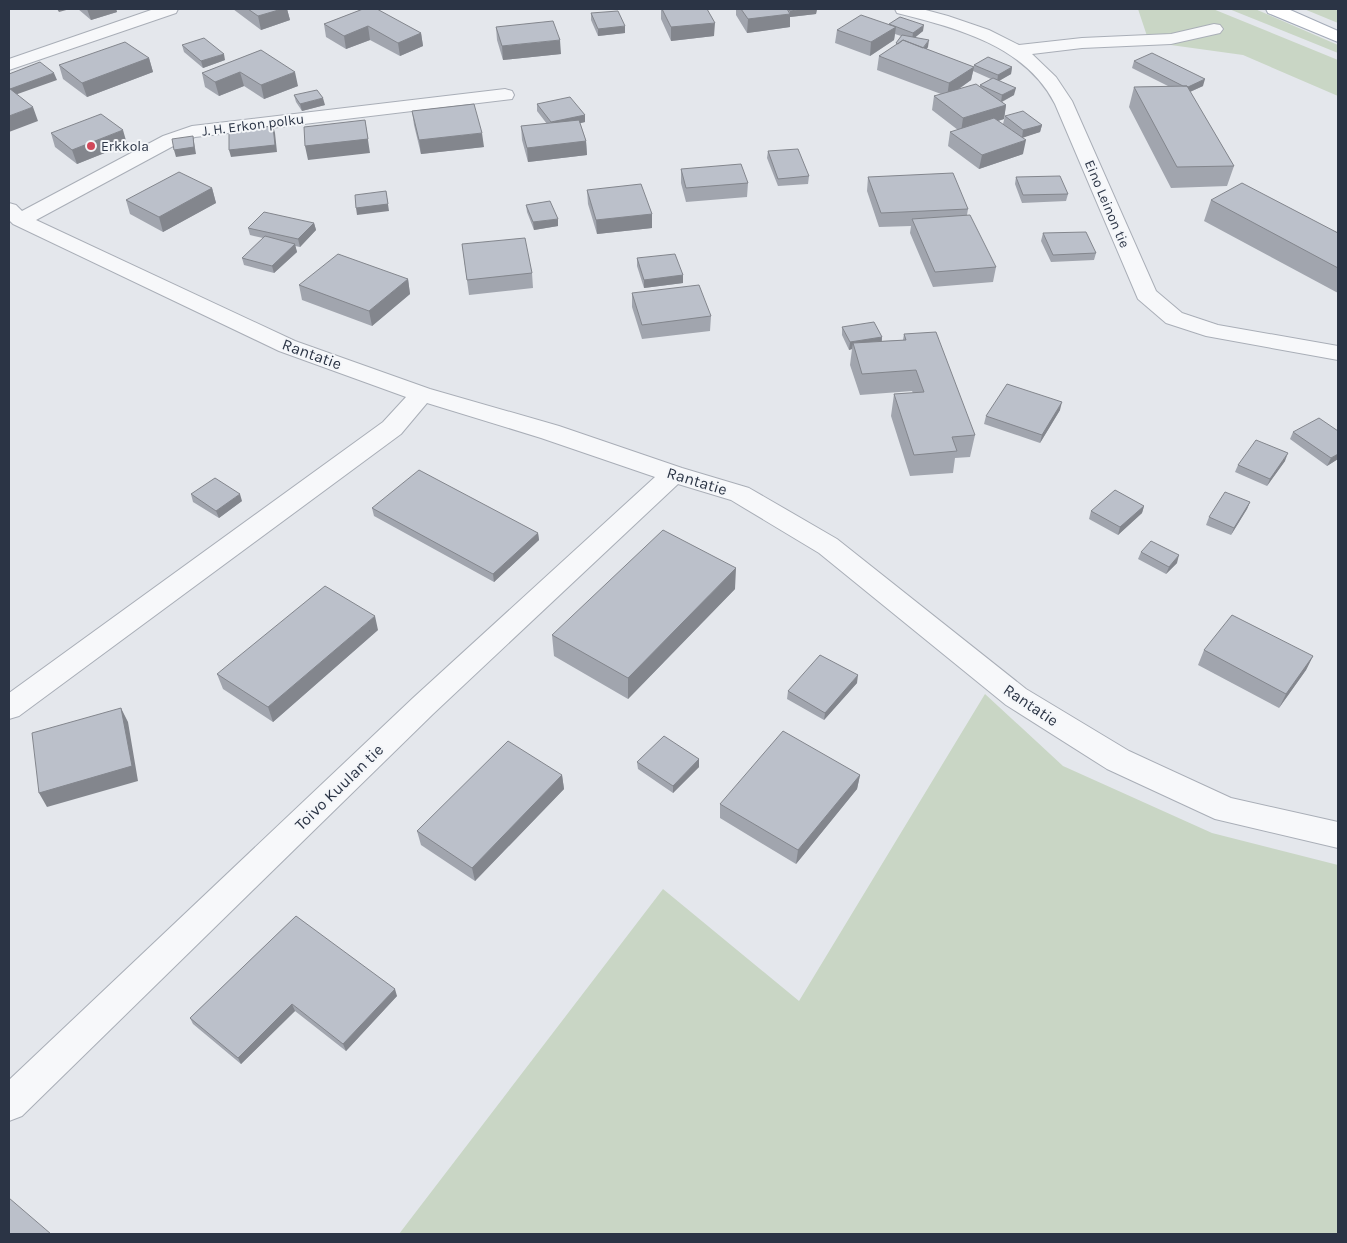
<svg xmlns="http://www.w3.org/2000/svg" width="1347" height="1243" font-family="Karla,sans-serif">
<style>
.green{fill:#c9d6c5}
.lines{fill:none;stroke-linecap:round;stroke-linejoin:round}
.minor-casing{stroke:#a9aeb7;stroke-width:2}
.major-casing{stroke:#a3abb8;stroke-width:2}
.minor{fill:#f7f8fa;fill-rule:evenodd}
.major{fill:#fff;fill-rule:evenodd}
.wall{fill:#a1a5ae}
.shaded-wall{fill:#83868d}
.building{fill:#bbc0ca;stroke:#83868d}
.poi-dot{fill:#d1495b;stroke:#f4f6f9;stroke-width:2}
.labels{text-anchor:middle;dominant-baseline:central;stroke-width:4;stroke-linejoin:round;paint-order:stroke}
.far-street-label{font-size:14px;fill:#2b3445;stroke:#f4f6f9}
.far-poi-label{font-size:14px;fill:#2b3445;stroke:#f4f6f9;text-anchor:start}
.street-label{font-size:16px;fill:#2b3445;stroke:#f4f6f9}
</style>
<rect width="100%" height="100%" fill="#e4e7ec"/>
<path class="green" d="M1138,9H1213L1338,60V96L1243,55L1149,42Z
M1229,9H1255L1338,45V53Z
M1304,9H1338V23Z
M985,694L1063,766L1212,833L1338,865V1234H399L663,889L799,1001Z"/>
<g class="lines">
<g class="minor-casing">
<path id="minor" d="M154,9H178L176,13L9,70V59Z
M895,9H922L948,16L989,30L1019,45L1082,38L1171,34L1214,24L1220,25L1223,29L1220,33L1171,44L1082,48L1032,54L1056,77L1072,101L1156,291L1182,313L1218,325L1338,346V360L1206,336L1166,323L1138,299L1055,104C1025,45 956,28 897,13Z
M505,89L512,91L514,95L512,99L195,137L177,144L36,220L295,341L430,389L559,426L682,468L749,488L837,539L1026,689L1129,751L1231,798L1338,822V848L1215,819L1107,769L1006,705L819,553L731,500L678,484L433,714L22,1116L9,1121V1080L413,698L655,477L541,438L427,403L401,434L19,716L9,719V693L383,422L406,397L279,351L13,224L9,220V203L16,205L22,211L163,136L192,126Z"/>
</g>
<g class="major-casing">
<path id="major" d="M1266,9H1288L1338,31V42L1268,13Z"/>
</g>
<use href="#minor" class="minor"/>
<use href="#major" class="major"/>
</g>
<path class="wall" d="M78,9H116L117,12L91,20Z
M233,9H287L290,20L261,30Z
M363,9L421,33L423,46L400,56L370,40L346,49L326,37L324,24Z
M661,9H707L714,36L671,41L661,19Z
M736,9H817L816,14L790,17V27L747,33L736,15Z
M591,13L625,33L598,36L591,20Z
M889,24L923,31L915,37L928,47L926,49L974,67L971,80L959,89L980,86V85L991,79L973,71L974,65L1012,67L1011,74L999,81L1014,95L1002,102L1006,105L1004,119L998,121L1012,130L1003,124L1005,116L1042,125L1040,132L1023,137V154L979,169L948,146L950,132L958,130L932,110L934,96L941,94L877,70L879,56L896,45V43L901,36L895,34L894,40L870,56L835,43L837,30Z
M496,27L561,54L503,60L497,40Z
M182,45L225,60L203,68L184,52Z
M261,50L298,86L264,99L244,86L219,96L205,87L202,73Z
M149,58L153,72L87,97L63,79L59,65Z
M1134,61L1203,86L1190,92L1234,166L1227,186L1171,188L1129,107L1134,87L1168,86L1132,68Z
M294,95L325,105L302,111L296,102Z
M537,104L585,115V122L580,123L586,141L587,155L528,162L522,140L521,126L547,124L537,111Z
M412,111L484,147L421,154L414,125Z
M51,133L127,144L77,164L55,147Z
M768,151L809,176L808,184L778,186L767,158Z
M681,169L748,183L747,197L686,202L681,183Z
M868,177L968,209L967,215L996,267L993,282L933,287L910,233L911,226L879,227L867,191Z
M1016,177L1068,194L1066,201L1022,203L1015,184Z
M212,188L216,203L163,232L130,214L126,200Z
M587,190L652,214V228L597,234L588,204Z
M1211,200L1338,233V293L1204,221Z
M526,205L558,226L534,230L527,212Z
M314,223L316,230L300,247L295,246L297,252L274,273L244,265L242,258L263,238L250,235L248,228Z
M1043,233L1096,253L1094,260L1051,262L1041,241Z
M462,244L532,273L533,288L469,295Z
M637,258L683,275V283L644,288L637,266Z
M408,279L410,294L372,326L302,300L299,285Z
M632,293L711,316L710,331L642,339L632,307Z
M842,327L882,337V341L903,340L904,334L975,435L970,457L955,458L953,473L910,476L891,416L894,394L913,393L912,391L860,395L850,365L852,349L849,350L842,335Z
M1060,410L1040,443L984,424L986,416Z
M1293,432L1338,459L1327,466L1290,439Z
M1285,461L1267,486L1235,472L1238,465Z
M191,494L242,501L219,518L193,502Z
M1250,502L1247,509L1231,535L1206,525L1209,517Z
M1144,506L1142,513L1118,535L1089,519L1091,511Z
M372,508L538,533L539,540L494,582L374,516Z
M1141,552L1177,563L1166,574L1138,559Z
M735,589L628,699L554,656L552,635Z
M378,630L273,722L223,689L217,674Z
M1204,650L1313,656L1306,670L1279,708L1198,665Z
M857,683L824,720L787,699L788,691Z
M637,762L699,767L673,793L638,769Z
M562,775L564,789L475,881L421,845L417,831Z
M860,775L857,789L796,864L720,818V804Z
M296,916L397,996L346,1051L295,1011L241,1064L193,1024L190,1018Z"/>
<path class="shaded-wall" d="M57,9H70L59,12Z
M87,9H116L117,12L91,20Z
M282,9H287L290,20L261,30L258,16Z
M804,9H817L816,14L790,17V27L747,33L748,19L790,14V11Z
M715,23L714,36L671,41V27Z
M924,25L923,31L912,40L913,33Z
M368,26L370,40L346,49L344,36Z
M625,26V33L598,36V29Z
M896,27L894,40L870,56L871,42Z
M421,33L423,46L400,56L398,43Z
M560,40L561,54L503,60L502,46Z
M929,40L928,47L922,56L923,49Z
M224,54L225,60L203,68L201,61Z
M149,58L153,72L87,97L82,83Z
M974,67L971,80L947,97L949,83Z
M1012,67L1011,74L997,82L998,75Z
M240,72L244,86L219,96L215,82Z
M295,72L298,86L264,99L261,85Z
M54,73L57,80L12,96L9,89Z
M1205,79L1203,86L1185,94L1187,87Z
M1016,88L1014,95L1001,102L1002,95Z
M323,98L325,105L302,111L300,104Z
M1006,105L1004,119L961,132L963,118Z
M33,107L38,121L9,132V116Z
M585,115V122L552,130L551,122Z
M365,120L370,153L308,160L305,146Z
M1042,125L1040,132L1022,138L1023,130Z
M273,126L275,133L277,152L231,157L229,150Z
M123,130L127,144L77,164L72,150Z
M482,133L484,147L421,154L419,140Z
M193,136L196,154L176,157L174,150Z
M1026,140L1023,154L979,169L982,155Z
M586,141L587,155L528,162L527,148Z
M212,188L216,203L163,232L159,217Z
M386,191L389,211L357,215L356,208Z
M652,214V228L597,234L596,220Z
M558,219V226L534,230L533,222Z
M314,223L316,230L300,247L298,239Z
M295,244L297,252L274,273L272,266Z
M683,275V283L644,288V280Z
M408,279L410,294L372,326L369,311Z
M882,337L881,345L853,343L852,349L849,350L850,342Z
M1062,402L1060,410L1040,443L1042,435Z
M1288,453L1285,461L1267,486L1270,479Z
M1338,454V459L1327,466L1331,458Z
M240,494L242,501L219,518L216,511Z
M1250,502L1247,509L1231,535L1234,528Z
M1144,506L1142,513L1118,535L1120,527Z
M538,533L539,540L494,582L493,574Z
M1179,555L1177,563L1166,574L1169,567Z
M736,568L735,589L628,699V678Z
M375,616L378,630L273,722L268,707Z
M1313,656L1306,670L1279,708L1286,694Z
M858,675L857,683L824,720L825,713Z
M121,708L128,722L138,781L47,807L39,793Z
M699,759V767L673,793V786Z
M562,775L564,789L475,881L472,868Z
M860,775L857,789L796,864L798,850Z
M395,989L397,996L346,1051L343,1044Z
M292,1004L295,1011L241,1064L238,1058Z"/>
<path class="building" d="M248,9H282L258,16Z
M363,9H377L421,33L398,43L368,26L344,36L324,24Z
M662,9H707L715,23L671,27Z
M741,9H787L790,14L748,19Z
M789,9H804L790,11Z
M618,11L625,26L598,29L591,13Z
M861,15L896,27L871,42L837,30Z
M900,17L924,25L913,33L889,24Z
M553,21L560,40L502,46L496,27Z
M902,35L929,40L923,48L903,40L898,44L896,43Z
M204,38L224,54L201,61L182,45Z
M903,40L974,67L949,83L879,56Z
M125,42L149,58L82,83L59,65Z
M261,50L295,72L261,85L240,72L215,82L202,73Z
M1152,53L1205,79L1188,87L1187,86H1183L1134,61Z
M988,57L1012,67L998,75L974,65Z
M40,62L54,73L10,89L9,88V74Z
M993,78L1016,88L1002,95L980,85Z
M976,84L1006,105L963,118L934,96Z
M1187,86L1234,166L1177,167L1134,87Z
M9,88L33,107L9,116Z
M317,90L323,98L300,104L294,95Z
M570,97L585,115L551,122L537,104Z
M474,104L482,133L419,140L412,111Z
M1023,111L1042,125L1023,130L1005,116Z
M101,114L123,130L72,150L51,133Z
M994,118L1026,140L982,155L950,132Z
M365,120L368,139L305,146L304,127Z
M579,120L586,141L527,148L521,126Z
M273,126L275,145L229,150V131Z
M193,136L194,147L174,150L172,139Z
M798,149L809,176L778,179L768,151Z
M741,164L748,183L686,188L681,169Z
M179,172L212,188L159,217L126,200Z
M953,173L968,209L881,213L868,177Z
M1060,176L1068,194L1023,195L1016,177Z
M1242,183L1338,233V268L1211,200Z
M641,184L652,214L596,220L587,190Z
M386,191L388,204L356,208L355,195Z
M550,201L558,219L533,222L526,205Z
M264,212L314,223L298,239L248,228Z
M970,215L996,267L935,272L912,219Z
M1086,232L1096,253L1053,255L1043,233Z
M265,236L295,244L272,266L242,258Z
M525,238L532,273L467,280L462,244Z
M338,254L408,279L369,311L299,285Z
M675,254L683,275L644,280L637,258Z
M699,285L711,316L642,325L632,293Z
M874,322L882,337L850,342L842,327Z
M936,332L975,435L952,437L957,451L914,455L894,394L924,392L916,370L862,374L853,343L906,340L904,334Z
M1007,384L1062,402L1042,435L986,416Z
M1319,418L1338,431V454L1331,458L1293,432Z
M1256,440L1288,453L1270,479L1238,465Z
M419,470L538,533L493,574L372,508Z
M215,478L240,494L216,511L191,494Z
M1115,490L1144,506L1120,527L1091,511Z
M1225,492L1250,502L1234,528L1209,517Z
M663,530L736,568L628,678L552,635Z
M1151,541L1179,555L1169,567L1141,552Z
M325,586L375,616L268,707L217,674Z
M1232,615L1313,656L1286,694L1204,650Z
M820,655L858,675L825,713L788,691Z
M121,708L132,766L39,793L32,733Z
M783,731L860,775L798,850L720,804Z
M664,736L699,759L673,786L637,762Z
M508,741L562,775L472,868L417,831Z
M296,916L395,989L343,1044L292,1004L238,1058L190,1018Z
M9,1198L51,1234H9Z"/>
<circle class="poi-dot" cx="91" cy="146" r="5"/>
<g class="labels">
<g class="far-street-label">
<text transform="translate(253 125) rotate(-7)">J. H. Erkon polku</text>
<text transform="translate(1107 204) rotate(67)">Eino Leinon tie</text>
</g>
<g class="far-poi-label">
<text x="101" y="146">Erkkola</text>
</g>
<g class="street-label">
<text transform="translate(312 354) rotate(20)">Rantatie</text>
<text transform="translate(697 481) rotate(17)">Rantatie</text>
<text transform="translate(1031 705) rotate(34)">Rantatie</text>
<text transform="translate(339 787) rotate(-44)">Toivo Kuulan tie</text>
</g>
</g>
<rect width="1347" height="1243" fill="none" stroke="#2b3445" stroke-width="20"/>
</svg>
